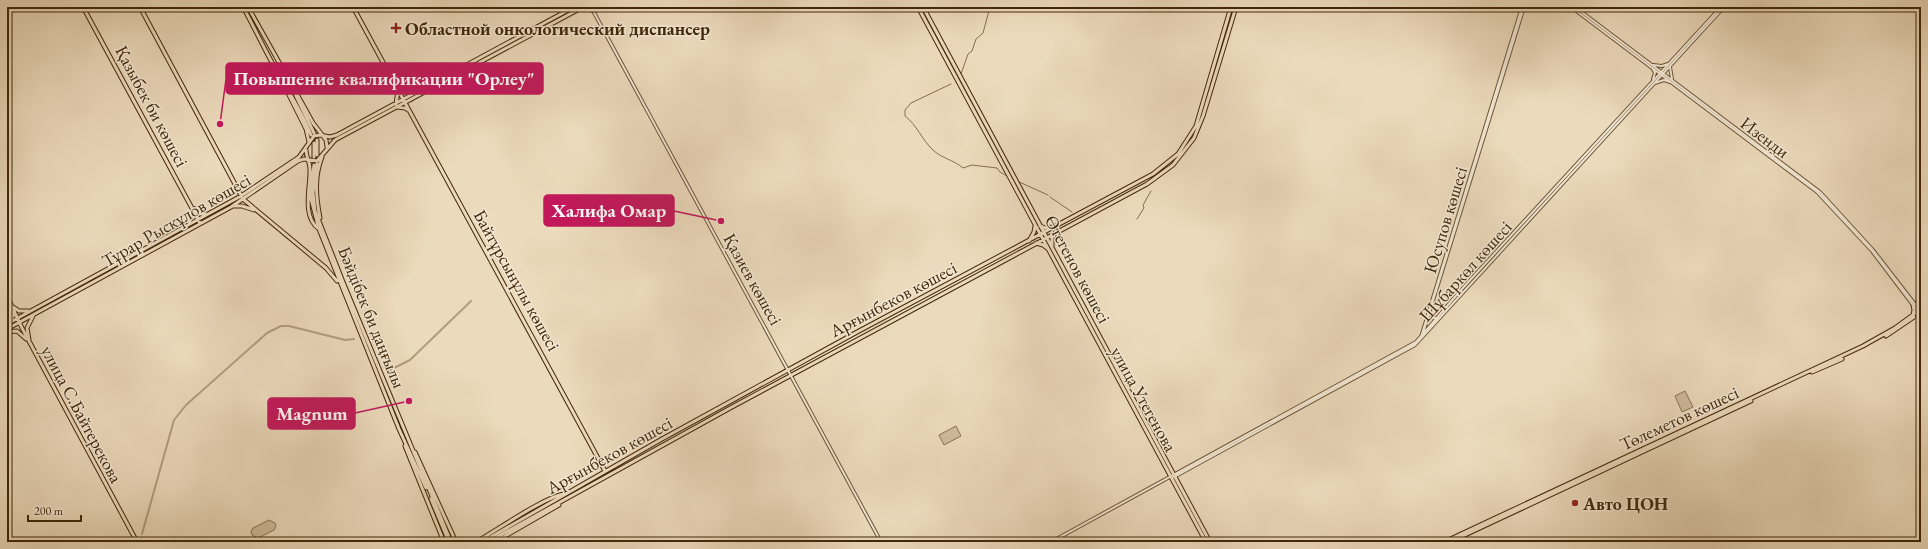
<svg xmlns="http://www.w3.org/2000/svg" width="1928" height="549" font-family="'EB Garamond',serif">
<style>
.green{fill:#cfbc9e;stroke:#887254}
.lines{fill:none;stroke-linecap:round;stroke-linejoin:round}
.stream{stroke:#856e50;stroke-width:1}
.canal{stroke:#b29d7f;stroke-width:2}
.minor-casing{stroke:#6c5436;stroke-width:4}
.major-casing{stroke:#41270a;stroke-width:5}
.minor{stroke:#f3e7d3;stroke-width:2}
.major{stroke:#ecdabc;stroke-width:3}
.poi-dot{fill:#8f2418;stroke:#f3e7d3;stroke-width:1.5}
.labels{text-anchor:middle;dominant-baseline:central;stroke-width:3;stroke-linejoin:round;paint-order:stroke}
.poi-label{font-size:18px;font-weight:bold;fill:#41270a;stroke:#f3e7d3;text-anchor:start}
.street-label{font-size:18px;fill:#41270a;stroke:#f3e7d3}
.leader{fill:none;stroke:#c2185b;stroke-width:1.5}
.callout-dot{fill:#c2185b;stroke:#f3e7d3;stroke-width:1.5}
.callout{fill:#c2185b;stroke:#c2185b;stroke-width:1.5}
.callout-label{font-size:19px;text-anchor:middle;font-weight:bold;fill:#fff}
</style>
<rect width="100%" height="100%" fill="#ecdabc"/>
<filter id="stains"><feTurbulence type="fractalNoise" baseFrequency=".005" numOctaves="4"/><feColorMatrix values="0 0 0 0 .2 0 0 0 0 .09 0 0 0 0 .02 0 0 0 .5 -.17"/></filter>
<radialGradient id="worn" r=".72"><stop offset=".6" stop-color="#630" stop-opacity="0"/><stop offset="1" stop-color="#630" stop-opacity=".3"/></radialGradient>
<path class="green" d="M195,223L196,225L106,274L105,272Z
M1685,391L1693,407L1682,412L1675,396Z
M956,426L961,436L944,445L939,435Z
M269,520L275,523L276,526L274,530L258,538L252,535L251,532L253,528Z"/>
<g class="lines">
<path class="stream" d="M961,74L968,54L972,51L976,39L983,33L990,7
M951,84L911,103L905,110V116C917,125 922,140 933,150C941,158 954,160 963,168L972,165L997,168L1000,172L1007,176
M1017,181L1048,195
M1050,197L1072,212
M1137,219L1144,208L1143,205L1151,191"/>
<path class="canal" d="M387,361L390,370L410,360L471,301
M142,534L174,420L186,405L267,333L281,326H289L345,340L354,339"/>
<g class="minor-casing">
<path id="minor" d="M591,7L881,542
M1571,7L1817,192L1872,251L1919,313
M1575,7L1820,192L1873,250L1921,312
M1653,65L1662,66L1668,64
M1670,67L1672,79
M1653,69L1655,73L1653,79
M1655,83L1664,80L1670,82
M1430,315L1434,318H1437
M1423,333L1524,7
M1421,337L1522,7
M1174,477L1415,345L1724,7
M1051,542L1416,342L1461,290L1721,7"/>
</g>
<g class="major-casing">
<path id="major" d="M83,7L200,223
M140,7L243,199L326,268L337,281
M243,7C256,30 267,56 281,78C292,97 303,115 311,135
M248,7L285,73L314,133
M353,7L605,471
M918,7L1206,542
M923,7L1210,542
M583,8H588L594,11L595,7
M288,78L313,123L326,140L327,147
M284,85L306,129L309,142
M396,104L398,90
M397,107L405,108L408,110
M317,140V155
M314,143V157
M306,150C306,157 310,162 310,169C311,185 301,217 319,229
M317,164L313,193L315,211L343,282L451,542
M314,165L310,195L319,229L399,429L426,488
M233,206H242L254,210
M195,209L201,214H206
M320,218C316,197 314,177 322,157
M189,222L192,216L193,209
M1040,226L1045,228L1053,227
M1029,241L1034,232L1035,226
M1036,243L1043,245L1047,248
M1052,246V238L1055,233
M7,296L22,328L137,542
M1915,304L1921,307
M13,307L19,311H29
M1913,315L1914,310L1913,305
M9,322L13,316L12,311
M7,324L241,196L299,157L314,136L320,135L330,137L337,135L574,7
M7,329L231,207L298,161L304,159L317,161L335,140L583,7
M7,332L17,331L26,339
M1886,336L1914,317
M29,340L27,328L33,316
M1812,372L1842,359
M405,446L444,542
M415,452L456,542
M431,499L449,542
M476,542C496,531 544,497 564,494
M482,542L662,439L859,331L1153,174L1178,154L1196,126L1231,7
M488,542L732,407L1147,184L1173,165L1194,138L1203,116L1236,7
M495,542L559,505
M1444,542L1863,346L1895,328L1921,309
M1450,542L1751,401"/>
</g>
<use href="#minor" class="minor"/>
<use href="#major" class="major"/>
</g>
<g class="poi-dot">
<path d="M394 22h4v4h4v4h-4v4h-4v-4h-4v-4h4z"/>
<circle cx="1575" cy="503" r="4"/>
</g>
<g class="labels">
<g class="poi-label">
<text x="405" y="28">Областной онкологический диспансер</text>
<text x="1583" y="503">Авто ЦОН</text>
</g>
<g class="street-label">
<text transform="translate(152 106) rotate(62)">Қазыбек би көшесі</text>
<text transform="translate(1765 137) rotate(37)">Изенди</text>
<text transform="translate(176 220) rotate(-30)">Тұрар Рыскұлов көшесі</text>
<text transform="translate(1445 220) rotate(-73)">Юсупов көшесі</text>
<text transform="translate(1078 269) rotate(62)">Өтегенов көшесі</text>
<text transform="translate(1465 271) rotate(-48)">Шұбаркөл көшесі</text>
<text transform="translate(753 279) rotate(61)">Қазиев көшесі</text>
<text transform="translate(517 280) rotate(61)">Байтұрсынұлы көшесі</text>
<text transform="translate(893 299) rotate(-28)">Арғынбеков көшесі</text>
<text transform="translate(372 317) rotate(68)">Бәйдібек би даңғылы</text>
<text transform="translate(1144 399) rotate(61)">улица Утегенова</text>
<text transform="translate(82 414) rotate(62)">улица С.Байтерекова</text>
<text transform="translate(1679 418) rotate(-25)">Төлеметов көшесі</text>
<text transform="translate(609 455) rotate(-29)">Арғынбеков көшесі</text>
</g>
</g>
<path class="leader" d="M220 124L226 79M721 221L674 211M409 401L355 413"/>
<g class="callout-dot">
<circle cx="220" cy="124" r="4"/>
<circle cx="721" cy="221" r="4"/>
<circle cx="409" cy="401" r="4"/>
</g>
<g class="callout">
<rect x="226" y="63" width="317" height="31" rx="4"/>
<rect x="544" y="195" width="130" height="31" rx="4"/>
<rect x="268" y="398" width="87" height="31" rx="4"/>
</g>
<g class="callout-label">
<text x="384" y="85">Повышение квалификации "Орлеу"</text>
<text x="609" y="217">Халифа Омар</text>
<text x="312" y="420">Magnum</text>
</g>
<rect width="1928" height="549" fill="none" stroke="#ecdabc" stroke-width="24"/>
<rect x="8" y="8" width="1912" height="533" fill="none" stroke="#41270a" stroke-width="2"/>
<rect x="12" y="12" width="1904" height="525" fill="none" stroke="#41270a"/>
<path d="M28 515v6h53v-6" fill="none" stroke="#41270a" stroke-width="2"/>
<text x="34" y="515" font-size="12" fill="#41270a" stroke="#f3e7d3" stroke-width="3" paint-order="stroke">200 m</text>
<rect width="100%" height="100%" filter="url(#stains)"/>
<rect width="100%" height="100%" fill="url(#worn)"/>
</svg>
